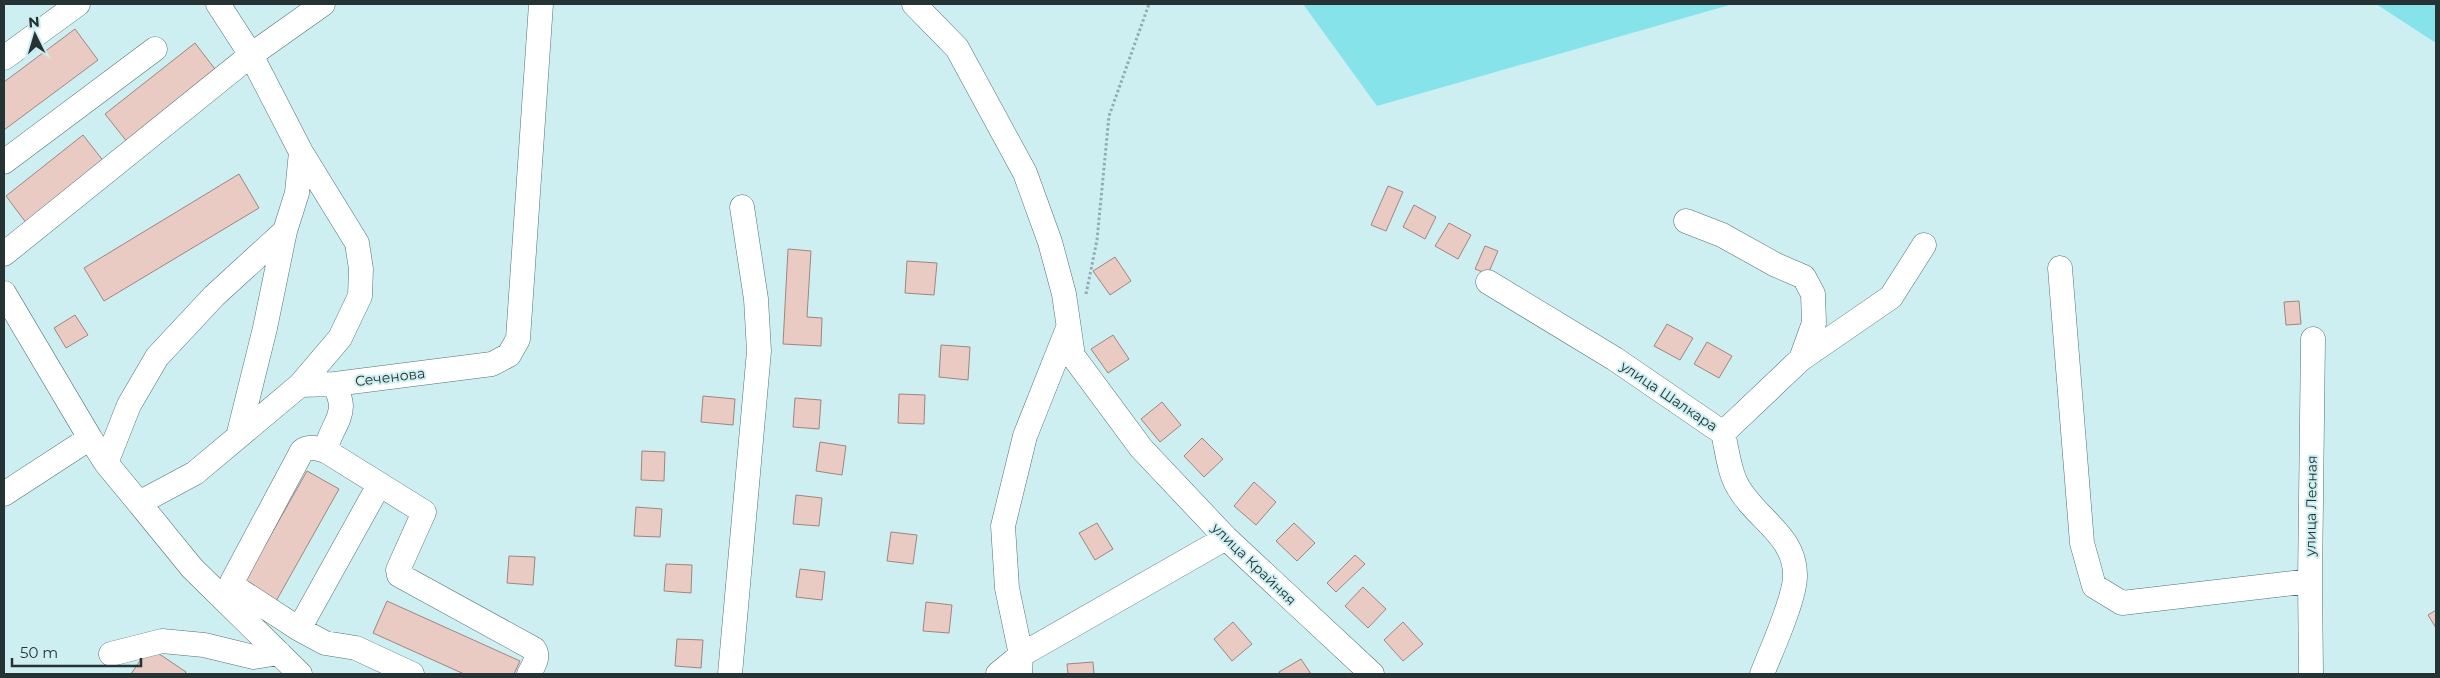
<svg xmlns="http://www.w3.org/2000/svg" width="2440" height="678" font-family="Montserrat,sans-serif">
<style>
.green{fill:#87e3ea}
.building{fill:#e9cbc4;stroke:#a0857f}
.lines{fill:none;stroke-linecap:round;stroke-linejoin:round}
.minor-casing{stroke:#537173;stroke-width:25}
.path{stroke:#92abad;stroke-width:3;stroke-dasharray:2.5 2.5;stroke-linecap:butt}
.minor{stroke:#fff;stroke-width:24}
.labels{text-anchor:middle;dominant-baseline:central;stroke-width:4;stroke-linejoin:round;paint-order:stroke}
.street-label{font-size:14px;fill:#263334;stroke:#ceeff1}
</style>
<rect width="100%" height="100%" fill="#ceeff1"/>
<path class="green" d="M1303,4H1733L1377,106Z
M2376,4H2436V43Z"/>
<path class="building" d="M75,29L98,60L4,130V82Z
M195,43L218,73L128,143L105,114Z
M83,135L105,163L27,224L6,196Z
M239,174L259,208L104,301L84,268Z
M1388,186L1403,192L1386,231L1371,225Z
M1414,205L1436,217L1425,239L1403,227Z
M1449,223L1471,235L1458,259L1435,246Z
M1485,246L1498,251L1488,274L1475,269Z
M788,249L811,251L807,317L822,318L821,346L783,344Z
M1115,257L1131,281L1110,295L1093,271Z
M907,261L937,263L934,295L905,293Z
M2299,301L2301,324L2286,325L2284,302Z
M75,315L88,335L66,348L54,328Z
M1667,324L1693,338L1680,360L1654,346Z
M1113,335L1129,359L1108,373L1091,349Z
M1707,342L1732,356L1719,378L1694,364Z
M941,345L970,347L968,380L939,377Z
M899,394L925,395L924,424L898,423Z
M703,396L735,399L733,425L701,422Z
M795,398L821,400L819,429L793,427Z
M1162,402L1181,425L1160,442L1141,419Z
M1202,438L1223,459L1204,477L1184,456Z
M820,442L846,446L842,475L816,471Z
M642,451L665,452L664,481L641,480Z
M307,471L339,489L275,603L243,584Z
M1254,482L1276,502L1256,525L1234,506Z
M796,495L822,498L819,526L793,524Z
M636,507L662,509L660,537L634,536Z
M1097,523L1113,549L1095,560L1079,533Z
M1294,523L1315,543L1297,561L1276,541Z
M891,532L917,535L913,564L887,561Z
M1355,555L1365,564L1336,592L1327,583Z
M509,556L535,557L533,585L507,583Z
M666,564L692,565L691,593L664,591Z
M800,569L825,572L822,600L796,597Z
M1363,587L1386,609L1368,628L1345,606Z
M387,601L520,661L514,674H464L373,633Z
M926,602L952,605L949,633L923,631Z
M2436,610V628L2428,615Z
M1233,622L1252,644L1232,661L1214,639Z
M1403,622L1423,644L1403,661L1384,640Z
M677,639L703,640L701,668L675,666Z
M149,647L186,672L185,674H131Z
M1301,659L1311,674H1280L1279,672Z
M1093,662L1094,674H1068L1067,664Z"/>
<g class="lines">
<g class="minor-casing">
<path id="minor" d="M218,4L251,55L301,152L357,243L361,269L360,296L340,338L300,385
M914,4L957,48L1025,173L1050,242L1064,294L1073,356L1141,448L1226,538L1372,674
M4,58L78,4
M4,162L155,49
M1686,221L1722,235L1776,265L1804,277L1813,294L1814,323L1801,359
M4,254L251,55L323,4
M2060,268L2082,543L2094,586L2122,603L2310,581
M1488,282L1615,359L1723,433C1727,449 1729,471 1737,485C1754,518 1796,535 1795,576C1795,599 1771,651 1762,674
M4,293L90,438
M335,384C337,391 341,399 341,406C341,422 327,435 326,451L424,512L398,570L399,575L534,649C540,657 533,666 529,674
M1723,433L1801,359L1891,297L1924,245
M238,437L265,328L285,231
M326,451C318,449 309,445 302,451L232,582L233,586L299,629L325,643L356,648L412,674
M106,463L129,405L157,357L214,296L285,231L297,193L301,152
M4,494L90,438L106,463L139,503L195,473L300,385L335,384L492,364L509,355L518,339L541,4
M139,503L192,568L300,674
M299,629L379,485
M111,654L162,641L204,645L254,657L279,653
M730,674L759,351L756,299L742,207
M998,674L1021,655L1226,538
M1020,674L1021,655L1007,588L1003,526L1025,436L1068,328
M2311,674L2310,581L2313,339"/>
</g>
<path class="path" d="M1086,294L1097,240L1109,116L1149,4"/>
<use href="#minor" class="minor"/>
</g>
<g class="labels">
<g class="street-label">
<text transform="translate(390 377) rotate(-7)">Сеченова</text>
<text transform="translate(1669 396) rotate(34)">улица Шалкара</text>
<text transform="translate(2311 506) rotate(-89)">улица Лесная</text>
<text transform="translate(1254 564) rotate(44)">улица Крайняя</text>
</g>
</g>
<rect width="2440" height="678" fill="none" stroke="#263334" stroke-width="10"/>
<g transform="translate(35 35) rotate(355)" stroke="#ceeff1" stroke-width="4" paint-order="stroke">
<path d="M0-4L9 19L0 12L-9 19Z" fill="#263334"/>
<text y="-8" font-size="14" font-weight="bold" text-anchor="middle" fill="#263334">N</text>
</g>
<path d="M12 658v8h129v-8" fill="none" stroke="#263334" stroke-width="2.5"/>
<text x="20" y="658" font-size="15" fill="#263334" stroke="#ceeff1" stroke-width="4" paint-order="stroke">50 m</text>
</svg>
